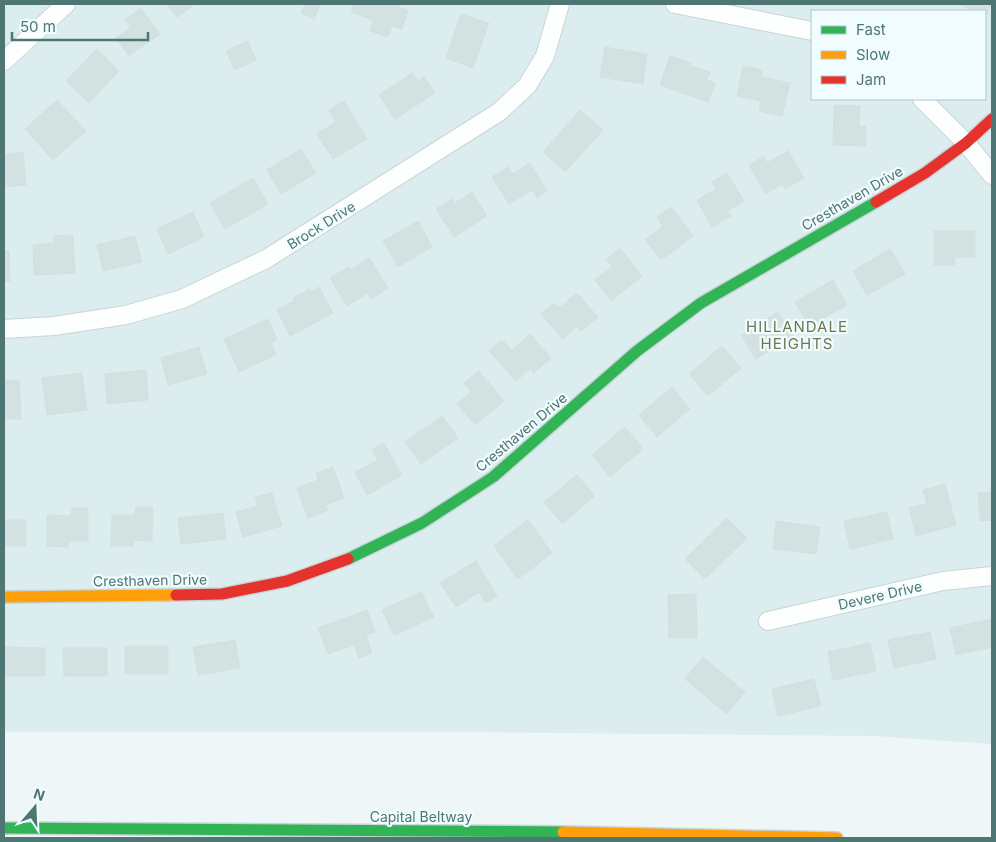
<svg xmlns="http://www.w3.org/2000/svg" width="996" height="842" font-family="Inter,sans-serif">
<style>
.residential{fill:#dbedef;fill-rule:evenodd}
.building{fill:#d3e2e1;stroke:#d1e1e0}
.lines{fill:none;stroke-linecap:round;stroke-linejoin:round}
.street-casing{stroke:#cad4d5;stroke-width:20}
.fast-casing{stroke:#c8d4d5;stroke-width:14}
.slow-casing{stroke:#c8d4d5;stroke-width:14}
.jam-casing{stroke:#c8d4d5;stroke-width:14}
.street{stroke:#fdfefe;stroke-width:18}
.fast{stroke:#30b455;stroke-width:11}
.slow{stroke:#ff9f0a;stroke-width:11}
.jam{stroke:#e5322d;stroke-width:11}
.labels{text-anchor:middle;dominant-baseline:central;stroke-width:4.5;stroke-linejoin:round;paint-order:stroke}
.street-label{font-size:14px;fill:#4e7773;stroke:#f1fcfe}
.neighbourhood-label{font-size:15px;letter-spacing:1px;fill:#707754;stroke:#f1fcfe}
</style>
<rect width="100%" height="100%" fill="#eff6f8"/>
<path class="residential" d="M4,4H992V744L874,736L469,732H4ZM812,11H985V99H812Z"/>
<path class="building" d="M167,4H195L177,17Z
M305,4H320L314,19L301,13Z
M354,4H400L399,8L408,10L402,29L392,26L388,37L370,31L373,20L351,12Z
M958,4H991L987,15L985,14V11H977Z
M141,8L160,34L129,56L116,38L131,27L125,20Z
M461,14L489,23L473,68L446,58Z
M248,41L256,60L235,70L226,51Z
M605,47L647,54L643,84L600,77Z
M97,49L119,71L89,103L66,81Z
M670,56L692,63L690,66L710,72L707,80L715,83L708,102L660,85Z
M743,66L763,70L761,77L790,83L782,116L759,111L761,101L737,96Z
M412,73L418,81L424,77L435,93L395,119L379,95Z
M57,100L86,131L53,160L25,129Z
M344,101L367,139L333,159L317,134L336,122L329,110Z
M834,105L860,106L859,126H866V146L833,145Z
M580,110L603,130L565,172L543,152Z
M301,149L316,173L281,194L267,170Z
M788,151L804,178L785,189L782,184L766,194L749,165L764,156L767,163Z
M23,152L26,185L4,187V154Z
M530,163L547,191L537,198L532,190L509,204L492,177L508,167L513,174Z
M727,173L744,201L728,211L731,216L712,227L697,200L716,189L712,182Z
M253,178L268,204L225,229L210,203Z
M472,192L487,216L454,237L436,209L452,199L455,203Z
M671,207L693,236L661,260L645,240L663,226L657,218Z
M193,212L204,237L168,254L157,229Z
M418,221L432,247L398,267L383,241Z
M934,231H975V257H955L954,265H934Z
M73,235L75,273L34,275L33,245L54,243L53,236Z
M135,236L142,262L103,271L97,245Z
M620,248L642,276L611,301L595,280L612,267L606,259Z
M890,249L905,274L867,295L853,271Z
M4,251H9L10,281H4Z
M369,258L388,288L371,299L368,293L347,306L330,278L348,267L350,270Z
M833,280L847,305L809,326L795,302Z
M319,287L333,313L290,336L277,310L294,301L293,298L310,289L311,292Z
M577,293L598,317L581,331L577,326L563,339L541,314L554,303L559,308Z
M778,312L793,336L756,359L741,335Z
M268,319L277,340L271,343L276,355L239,372L224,339Z
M530,334L551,358L534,373L531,368L516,381L489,351L502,340L512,350Z
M722,346L741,368L708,396L689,374Z
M199,347L207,374L168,385L161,358Z
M146,370L148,400L107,404L105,374Z
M479,371L504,401L475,425L457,404L471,392L464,383Z
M82,373L87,410L47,415L42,378Z
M19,380L21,419H4V381Z
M672,387L690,409L657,437L639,415Z
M442,416L458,438L421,464L405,442Z
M625,427L643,449L610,477L592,455Z
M384,443L402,475L367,495L355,472L378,460L372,450Z
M333,467L344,498L326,505L328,510L308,518L297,488L318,480L316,473Z
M577,475L595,496L562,524L544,502Z
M945,484L956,525L916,536L909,508L927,504L923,490Z
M992,492V520L980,521L978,493Z
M272,493L282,526L243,537L236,512L258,506L255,497Z
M136,507H153L152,541L133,540V546H111L112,515H135Z
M72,508H88V541H69L68,547L47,546V515L71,516Z
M887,512L893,539L850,549L844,521Z
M223,513L226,539L181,544L178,518Z
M727,518L747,538L705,579L685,559Z
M4,520H26V546H4Z
M528,520L552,553L518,579L494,546Z
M776,521L820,527L816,554L773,549Z
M476,561L497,596L486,603L479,592L456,607L440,583Z
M421,592L434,617L394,635L382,610Z
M696,594L697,638H669L668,595Z
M367,610L375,632L366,635L372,653L359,658L354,645L328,654L318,628Z
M992,619V647L956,655L950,628Z
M930,632L936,659L894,668L888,640Z
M235,640L240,668L198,675L193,647Z
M870,643L876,671L833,680L828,652Z
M125,646H168V674H125Z
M4,647L45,648V676H4Z
M63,648H107V676H64Z
M703,657L745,692L727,714L685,679Z
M814,679L821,706L778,716L772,689Z"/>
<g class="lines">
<g class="street-casing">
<path id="street" d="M675,4L812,31
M4,61L66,4
M922,99L966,143L992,175
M4,329L54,326L126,315L182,299L266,259L499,112L527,86L545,56L560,4
M768,621L943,581L992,576"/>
</g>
<g class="fast-casing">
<path id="fast" d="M348,559L422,523L493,477L637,351L701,303L876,202
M4,828L563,832"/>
</g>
<g class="slow-casing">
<path id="slow" d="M4,597L176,595
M563,832L837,838"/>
</g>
<g class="jam-casing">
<path id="jam" d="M876,202L925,173L966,143L992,119
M176,595L222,594L287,581L348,559"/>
</g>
<use href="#street" class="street"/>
<use href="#fast" class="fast"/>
<use href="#slow" class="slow"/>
<use href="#jam" class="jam"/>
</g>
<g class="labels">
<g class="street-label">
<text transform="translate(852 198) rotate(-30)">Cresthaven Drive</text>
<text transform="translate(321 225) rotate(-32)">Brock Drive</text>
<text transform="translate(521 432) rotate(-40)">Cresthaven Drive</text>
<text transform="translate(150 580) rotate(-1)">Cresthaven Drive</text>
<text transform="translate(880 595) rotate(-13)">Devere Drive</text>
<text x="421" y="816">Capital Beltway</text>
</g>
<g class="neighbourhood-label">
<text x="797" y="326">HILLANDALE<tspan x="797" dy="17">HEIGHTS</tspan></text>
</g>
</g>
<rect width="996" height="842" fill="none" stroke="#4e7773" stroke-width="10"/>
<rect x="811" y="10" width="175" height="90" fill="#f1fcfe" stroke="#b0c7c6"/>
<rect x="821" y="26" width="25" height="8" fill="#30b455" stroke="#b0c7c6"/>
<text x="856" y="35" font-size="15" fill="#4e7773">Fast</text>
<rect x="821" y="51" width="25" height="8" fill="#ff9f0a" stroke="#b0c7c6"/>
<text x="856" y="60" font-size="15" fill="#4e7773">Slow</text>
<rect x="821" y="76" width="25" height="8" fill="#e5322d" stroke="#b0c7c6"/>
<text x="856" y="85" font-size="15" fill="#4e7773">Jam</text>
<g transform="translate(35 807) rotate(19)" stroke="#f1fcfe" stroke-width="4" paint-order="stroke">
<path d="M0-4L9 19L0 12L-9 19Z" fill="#4e7773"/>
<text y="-8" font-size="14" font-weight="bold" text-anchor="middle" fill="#4e7773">N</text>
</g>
<path d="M12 32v8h136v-8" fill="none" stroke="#4e7773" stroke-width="2.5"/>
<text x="20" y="32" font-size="15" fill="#4e7773" stroke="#f1fcfe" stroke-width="4" paint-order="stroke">50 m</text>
</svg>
